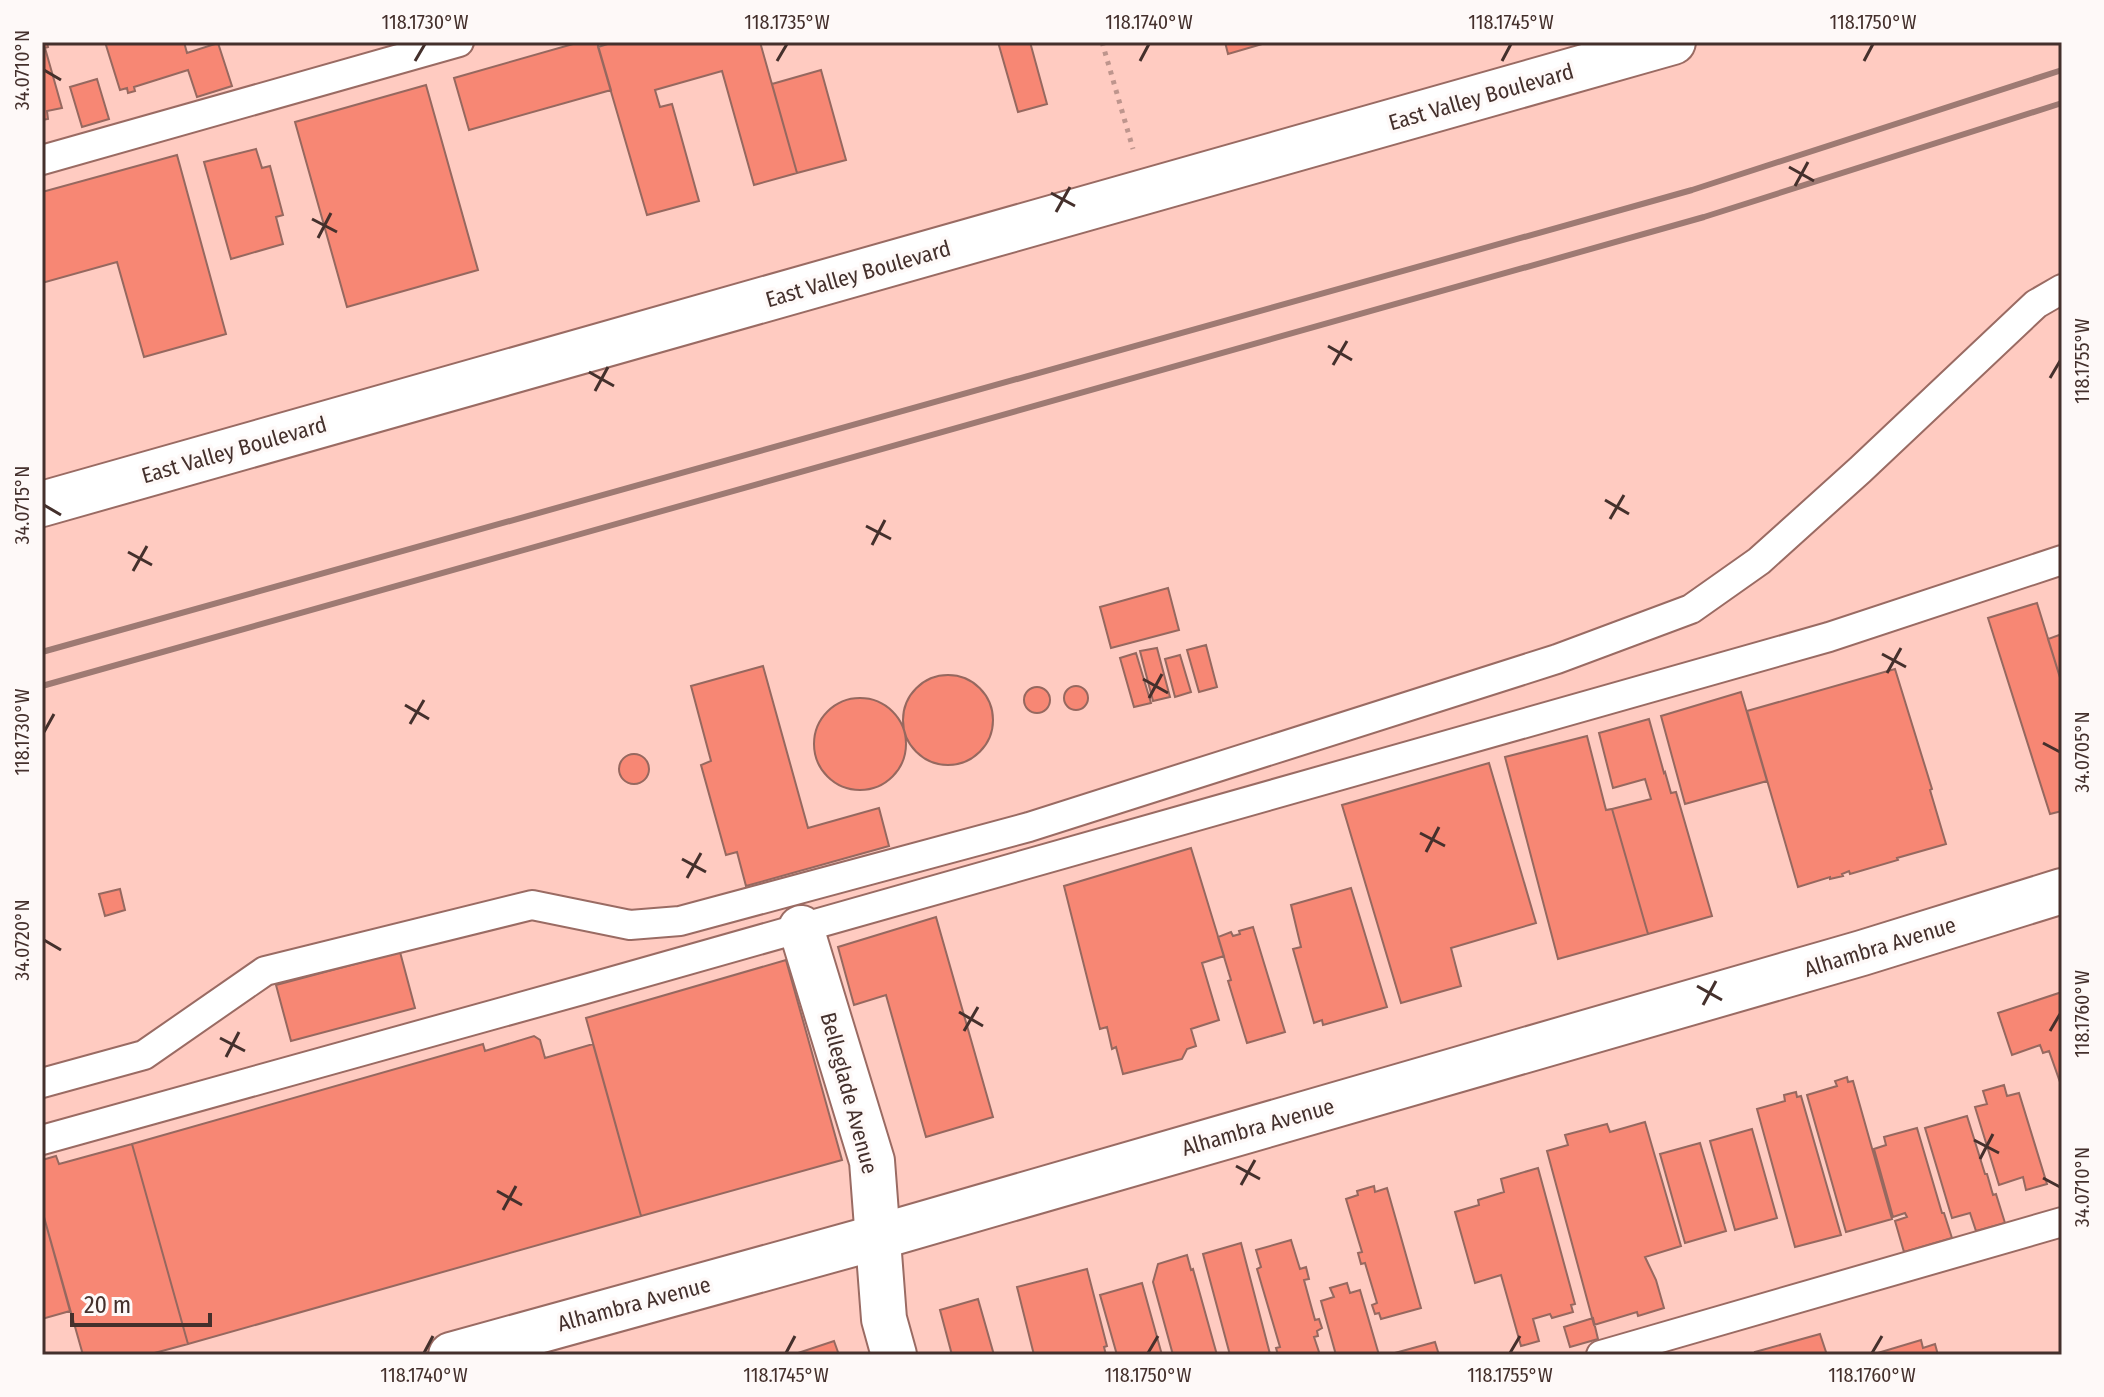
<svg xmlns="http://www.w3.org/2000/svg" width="2104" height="1397" font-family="'Fira Sans Condensed',sans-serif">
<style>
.building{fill:#f78774;stroke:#96685f;stroke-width:2}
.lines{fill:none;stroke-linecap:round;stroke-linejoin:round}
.service-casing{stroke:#9a6b63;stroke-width:32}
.minor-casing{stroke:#9a6b63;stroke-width:48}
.secondary-casing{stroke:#9a6b63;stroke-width:48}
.primary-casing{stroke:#9a6b63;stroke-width:48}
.path{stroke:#be958d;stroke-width:5;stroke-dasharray:4 6;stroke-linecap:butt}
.service{stroke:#fff;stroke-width:28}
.minor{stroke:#fff;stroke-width:44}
.secondary{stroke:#fff;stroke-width:44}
.primary{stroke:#fff;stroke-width:44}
.rail{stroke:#9e7a73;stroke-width:6}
.ticks{fill:none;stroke:#44302c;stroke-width:3}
.labels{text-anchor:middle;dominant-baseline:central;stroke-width:7;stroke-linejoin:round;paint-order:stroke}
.street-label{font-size:22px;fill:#44302c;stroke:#fef9f8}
.neatline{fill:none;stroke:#44302c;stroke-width:3}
.ticks-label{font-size:20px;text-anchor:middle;fill:#44302c}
</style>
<rect width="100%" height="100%" fill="#ffcbc1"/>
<path class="building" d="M42,42H47L48,47L45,48L62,108L47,111L48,119L42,120Z
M105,42H184L187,53L218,43L232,86L197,97L188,70L134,87L135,91L128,93L127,88L120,90Z
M580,42H597L611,90L469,130L454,78Z
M614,42H760L797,173L754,185L722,71L655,90L660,107L672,104L699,201L647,215L598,47Z
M998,42H1030L1047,104L1018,112Z
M1225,42H1269L1228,54Z
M821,70L846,160L797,173L772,84Z
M97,79L109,119L82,127L70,87Z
M426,85L478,270L347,307L295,122Z
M256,149L262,168L270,166L283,215L276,217L283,244L231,259L204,162Z
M177,155L226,334L144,357L117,262L42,283V192Z
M1168,588L1179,630L1111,648L1100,607Z
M2037,603L2062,684V811L2050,814L1988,618Z
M2062,634V684L2048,639Z
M1206,645L1217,687L1199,692L1187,650Z
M1157,648L1170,697L1153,701L1140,651Z
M1136,653L1151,703L1134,707L1120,658Z
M1180,655L1191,692L1175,697L1165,659Z
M763,666L808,828L879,808L889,846L746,886L737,852L726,855L701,765L711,761L691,686Z
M1895,669L1932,789L1930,790L1946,844L1897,858L1898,860L1850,874L1849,871L1842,874L1843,876L1830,879V877L1798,887L1747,711Z
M903 720a45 45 0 1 1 90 0a45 45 0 1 1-90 0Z
M1064 698a12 12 0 1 1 24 0a12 12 0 1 1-24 0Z
M1024 700a13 13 0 1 1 26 0a13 13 0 1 1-26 0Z
M1741,692L1767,781L1685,804L1661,716Z
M814 744a46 46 0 1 1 92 0a46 46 0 1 1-92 0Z
M1649,719L1664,773L1665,772L1671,793L1676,792L1712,916L1648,934L1612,809L1651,799L1645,779L1613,788L1599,733Z
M1587,736L1606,810L1612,809L1648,934L1558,959L1505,757Z
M619 769a15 15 0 1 1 30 0a15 15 0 1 1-30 0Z
M1489,763L1536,923L1451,948L1461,986L1401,1003L1342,805Z
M1191,848L1224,956L1202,963L1219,1020L1191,1029L1196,1046L1187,1049L1182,1059L1123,1074L1116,1047L1112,1049L1107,1027L1100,1029L1064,886Z
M1351,888L1387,1007L1323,1025L1322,1020L1314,1023L1293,949L1301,947L1291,905Z
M120,889L125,910L105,916L99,894Z
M936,917L993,1117L926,1137L886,995L854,1005L838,947Z
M1253,927L1285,1032L1247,1043L1228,981L1231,980L1218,937L1231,932L1233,936L1240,934L1239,931Z
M400,952L415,1008L291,1041L276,985Z
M786,960L842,1160L641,1216L586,1018Z
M2062,992V1081L2060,1082L2049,1051L2043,1053L2040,1045L2012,1055L1998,1013Z
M534,1036L540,1040L545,1058L593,1044L641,1216L188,1344L132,1144L483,1044L485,1051Z
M1847,1077L1848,1082L1853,1081L1892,1219L1846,1232L1807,1095L1837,1086L1835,1081Z
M2004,1085L2007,1096L2019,1093L2047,1184L2026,1190L2023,1177L1999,1185L1975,1107L1987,1104L1983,1091Z
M1796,1092L1797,1097L1801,1096L1841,1235L1795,1247L1757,1109L1785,1101L1784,1095Z
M1967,1116L1985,1174H1987L1993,1195L1996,1194L2005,1223L1976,1231L1970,1213L1952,1218L1925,1128Z
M1645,1122L1681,1246L1645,1257L1656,1280L1664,1308L1638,1316L1637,1312L1594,1325L1547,1151L1568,1145L1565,1135L1607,1124L1610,1132Z
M1917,1128L1942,1213H1944L1952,1238L1904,1252L1895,1221L1907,1217L1905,1213L1893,1217L1874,1149L1886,1145L1884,1137Z
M1752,1129L1777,1218L1735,1230L1710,1141Z
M1700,1143L1726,1231L1685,1243L1660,1154Z
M132,1144L188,1344L147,1355H83L42,1210V1160L56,1156L59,1164Z
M1538,1168L1575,1304L1571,1305L1573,1312L1552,1318L1550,1314L1533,1319L1539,1341L1521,1346L1501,1275L1475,1283L1455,1212L1479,1205L1478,1200L1504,1192L1501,1179Z
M1374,1186L1375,1192L1387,1188L1421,1308L1381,1319L1379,1313L1375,1314L1372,1305L1377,1303L1365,1263L1361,1264L1358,1253L1362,1252L1346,1199L1358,1195L1357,1191Z
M42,1210L70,1311L42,1319L43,1223Z
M1291,1240L1300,1269L1306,1267L1309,1279L1304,1280L1315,1320L1319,1319L1322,1328L1317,1331L1318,1336L1314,1337L1320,1355H1278L1276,1348L1280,1347L1257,1269L1261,1267L1256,1250Z
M1241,1243L1270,1354L1272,1355H1230L1203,1254Z
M1187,1255L1191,1270L1193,1269L1217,1355H1173L1153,1282L1158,1264Z
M1087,1269L1107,1346L1104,1347L1106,1355H1034L1017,1287Z
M1142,1283L1162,1355H1117L1100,1295Z
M1347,1283L1350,1293L1360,1290L1379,1355H1336L1321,1301L1334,1297L1330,1288Z
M978,1299L994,1355H952L940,1310Z
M1593,1318L1598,1339L1570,1347L1564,1327Z
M1820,1334L1827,1355H1756L1755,1352Z
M1921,1340L1923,1348L1935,1344L1938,1355H1871Z
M834,1341L839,1355H792Z
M1435,1342L1439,1355H1396L1395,1353Z"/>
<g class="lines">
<g class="service-casing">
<path id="service" d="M42,160L459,42
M42,1083L144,1055L265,971L532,905L630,925L680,921L1029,827L1557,659L1691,609L1759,561L1860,470L2036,304L2062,289
M42,1140L582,990L1829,637L2062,560
M1601,1355L2062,1222"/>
</g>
<g class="minor-casing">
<path id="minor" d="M801,928L872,1161L884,1319L894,1355"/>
</g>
<g class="secondary-casing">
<path id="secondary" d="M451,1355L878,1237L1862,953L2062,891"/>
</g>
<g class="primary-casing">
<path id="primary" d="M42,504L1673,42"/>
</g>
<path class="path" d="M1102,42L1133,149"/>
<use href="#service" class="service"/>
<use href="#minor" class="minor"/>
<use href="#secondary" class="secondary"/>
<use href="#primary" class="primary"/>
<path class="rail" d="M42,652L1692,190L2062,70
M42,686L1704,217L2062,103"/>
</g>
<path class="ticks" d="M415,61L425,44M777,61L787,44M1140,61L1149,44M1502,61L1511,44M1864,61L1873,44M44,70L61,80M1789,167L1814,181M1795,186L1808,162M1051,193L1075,206M1056,212L1070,187M312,219L337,232M318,238L331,213M1328,346L1352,360M1333,365L1347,341M589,372L614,386M2050,378L2060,361M595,391L608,367M1605,500L1629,514M44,505L61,515M1610,519L1624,495M866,526L891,539M872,545L885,520M128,552L152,565M133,571L147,546M1882,654L1906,667M1887,673L1901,648M1143,679L1168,693M1149,698L1162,674M405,705L429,719M410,724L424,700M44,732L54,714M2043,743L2060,752M1420,833L1445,846M1426,852L1439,827M682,859L706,872M687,878L701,853M44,940L61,950M1697,986L1722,1000M1703,1005L1716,981M959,1012L983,1026M964,1031L978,1007M2050,1031L2060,1014M220,1038L245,1051M226,1057L239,1032M1974,1140L1999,1153M1980,1159L1993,1134M1236,1166L1260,1179M2043,1178L2060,1187M1241,1185L1255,1160M497,1191L522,1205M503,1210L516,1186M424,1353L433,1336M786,1353L795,1336M1148,1353L1158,1336M1510,1353L1520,1336M1872,1353L1882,1336"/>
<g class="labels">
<g class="street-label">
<text transform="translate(1481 97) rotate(-16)">East Valley Boulevard</text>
<text transform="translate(858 274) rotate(-16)">East Valley Boulevard</text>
<text transform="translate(234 450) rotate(-16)">East Valley Boulevard</text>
<text transform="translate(1880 947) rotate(-17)">Alhambra Avenue</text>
<text transform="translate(849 1093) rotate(75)">Belleglade Avenue</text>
<text transform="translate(1258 1127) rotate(-16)">Alhambra Avenue</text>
<text transform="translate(634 1304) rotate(-15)">Alhambra Avenue</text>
</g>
</g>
<rect width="2104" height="1397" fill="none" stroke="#fef9f8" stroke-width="88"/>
<path d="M72 1313v12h138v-12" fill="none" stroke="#44302c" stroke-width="4"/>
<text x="84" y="1313" font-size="24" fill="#44302c" stroke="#fef9f8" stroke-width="6" paint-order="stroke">20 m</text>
<rect x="44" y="44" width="2016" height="1309" class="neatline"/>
<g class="ticks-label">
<text x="425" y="29">118.1730°W</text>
<text x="787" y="29">118.1735°W</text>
<text x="1149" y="29">118.1740°W</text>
<text x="1511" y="29">118.1745°W</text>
<text x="1873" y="29">118.1750°W</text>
<text transform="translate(22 70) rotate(-90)" y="7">34.0710°N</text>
<text transform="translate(2082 361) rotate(-90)" y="7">118.1755°W</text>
<text transform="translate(22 505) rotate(-90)" y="7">34.0715°N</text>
<text transform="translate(22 732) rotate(-90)" y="7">118.1730°W</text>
<text transform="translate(2082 752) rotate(-90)" y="7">34.0705°N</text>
<text transform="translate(22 940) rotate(-90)" y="7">34.0720°N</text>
<text transform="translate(2082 1014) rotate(-90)" y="7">118.1760°W</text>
<text transform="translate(2082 1187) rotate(-90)" y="7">34.0710°N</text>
<text x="424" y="1382">118.1740°W</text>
<text x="786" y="1382">118.1745°W</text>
<text x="1148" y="1382">118.1750°W</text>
<text x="1510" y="1382">118.1755°W</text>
<text x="1872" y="1382">118.1760°W</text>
</g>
</svg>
